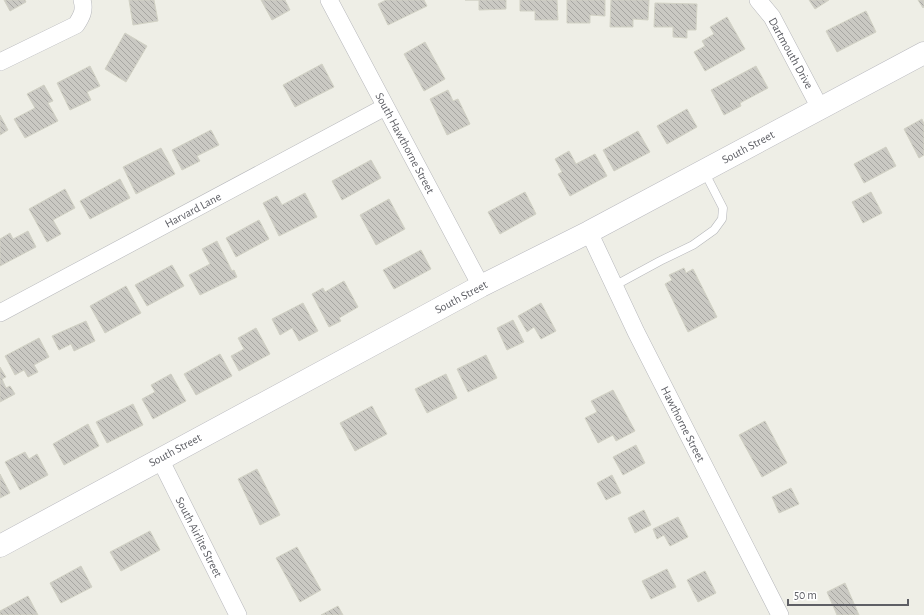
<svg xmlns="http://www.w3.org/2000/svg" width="924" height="615" font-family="'Alegreya Sans',sans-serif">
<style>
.building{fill:url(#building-back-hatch);stroke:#d2d2c5}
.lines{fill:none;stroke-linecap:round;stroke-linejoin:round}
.lane-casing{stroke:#b6b7bb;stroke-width:9}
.street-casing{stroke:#b6b7bb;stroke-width:18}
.secondary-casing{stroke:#b8b8be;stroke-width:23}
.lane{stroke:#fff;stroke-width:8}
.street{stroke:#fff;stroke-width:17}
.secondary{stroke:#fff;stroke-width:22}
.labels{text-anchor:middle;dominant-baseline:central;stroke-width:3;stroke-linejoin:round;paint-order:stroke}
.street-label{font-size:12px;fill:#5e5f65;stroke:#fff}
</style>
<defs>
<pattern id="building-back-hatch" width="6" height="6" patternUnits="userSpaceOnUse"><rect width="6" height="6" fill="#cac9c3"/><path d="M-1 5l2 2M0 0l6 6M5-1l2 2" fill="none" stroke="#a7a6a2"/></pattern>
</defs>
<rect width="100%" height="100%" fill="#eeeee6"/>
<path class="building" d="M4,0H25L26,2L10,11Z
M129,0H154L158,21L133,25Z
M261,0H285L290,10L272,20Z
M386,0H424L427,6L388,25L378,4Z
M465,0H506V9L479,10V0Z
M520,0H557L558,20H535V11H520Z
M567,0H605V16L590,15V23H567Z
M611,0H649L648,20L633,19V27H610Z
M809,0H829L815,9Z
M918,0H924V7L923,8Z
M655,3L697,4L696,30H687V38L673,37V27H654Z
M866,11L876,32L837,52L826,31Z
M727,17L745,49L705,71L694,52L705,46L702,41L714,34L710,27Z
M125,33L147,46L126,82L105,69Z
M425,42L445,79L424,91L404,54Z
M322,64L334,87L295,107L283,85Z
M90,66L100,86L87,92L91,100L70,110L57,83Z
M756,66L768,88L740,103L741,106L724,115L711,90Z
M44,85L53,101L48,103L58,121L25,138L14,119L35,108L27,94Z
M448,90L453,101L458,99L470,124L447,135L430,99Z
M687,109L697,127L667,144L657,126Z
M0,115L8,130L0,135Z
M922,119L924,124V155L919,158L904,129Z
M211,130L219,145L197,156L200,161L182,170L172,150Z
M638,131L650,152L614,171L603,150Z
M886,147L896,166L864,183L854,164Z
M161,148L175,174L136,194L123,167Z
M569,151L576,164L595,154L607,176L570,196L558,174L562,172L555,159Z
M371,160L381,178L342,200L332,181Z
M120,179L130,198L90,219L80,201Z
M65,189L75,208L53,220L61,234L47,242L29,209Z
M525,192L536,214L500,234L488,212Z
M871,192L882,213L863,223L852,202Z
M305,193L317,217L279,236L263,203L277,196L282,205Z
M389,199L405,229L376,245L360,215Z
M259,220L269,239L236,257L226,238Z
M28,231L36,247L0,266V239L10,233L13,239Z
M217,241L232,271L234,270L237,277L200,295L189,275L210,264L202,249Z
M421,250L431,269L394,289L383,270Z
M172,265L184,286L147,306L135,285Z
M684,268L686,273L693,269L717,317L688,332L665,284L672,280L669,275Z
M344,281L358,307L339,318L341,321L329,327L312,294L323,288L325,292Z
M126,286L141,313L105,333L90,306Z
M303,303L318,331L299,341L292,328L280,335L272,319Z
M541,303L556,331L541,339L534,327L527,332L518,316Z
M513,320L524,342L507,350L497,328Z
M86,321L95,341L74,351L71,344L59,350L52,336Z
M256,328L270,354L239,371L231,356L244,349L238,338Z
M39,338L49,357L34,365L38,372L28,377L24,370L15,375L5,356Z
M220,354L232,376L196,395L184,374Z
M486,355L497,378L468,392L457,369Z
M0,367L6,377L2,379L6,388L10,386L15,394L0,402Z
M171,374L186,401L153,419L142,399L155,392L151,385Z
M446,374L457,398L427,413L415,389Z
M613,390L635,431L616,441L613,435L598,443L585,418L597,412L591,401Z
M133,404L143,425L107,443L96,422Z
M372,406L387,434L355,451L340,423Z
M765,421L787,463L762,477L739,435Z
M88,424L99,446L64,465L53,444Z
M636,445L645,463L623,475L613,457Z
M25,452L29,459L37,454L48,475L20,490L5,462Z
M257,469L280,515L260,525L238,479Z
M0,474L10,493L0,498Z
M612,475L621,493L606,500L597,483Z
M791,488L799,504L779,513L772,497Z
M644,510L651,525L635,533L628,518Z
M678,517L688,537L670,546L664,535L657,539L653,529Z
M150,531L160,550L121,571L110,552Z
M297,547L321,590L300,602L276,558Z
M81,566L92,587L61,603L50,583Z
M667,569L676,587L651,599L642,581Z
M705,571L716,593L698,602L687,580Z
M845,583L859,615H837L827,592Z
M28,596L38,615H0V611Z
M338,606L343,615H321Z"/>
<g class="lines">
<g class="lane-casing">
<path id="lane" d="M614,286L660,261L693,245L714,230L722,219L723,208L704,171"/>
</g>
<g class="street-casing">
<path id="street" d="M329,0L481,286
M758,0L772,17L820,108
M0,62L76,25C82,16 85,10 82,0
M589,232L636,332L780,615
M0,313L385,107
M160,459L238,615"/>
</g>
<g class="secondary-casing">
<path id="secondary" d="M0,546L481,286L589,232L924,53"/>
</g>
<use href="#lane" class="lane"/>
<use href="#street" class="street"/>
<use href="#secondary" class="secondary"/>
</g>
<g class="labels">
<g class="street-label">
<text transform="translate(791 53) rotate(61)">Dartmouth Drive</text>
<text transform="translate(405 143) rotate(62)">South Hawthorne Street</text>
<text transform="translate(748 147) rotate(-28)">South Street</text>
<text transform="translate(193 210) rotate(-28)">Harvard Lane</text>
<text transform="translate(461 297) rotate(-28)">South Street</text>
<text transform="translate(683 424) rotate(63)">Hawthorne Street</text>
<text transform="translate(175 450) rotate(-28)">South Street</text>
<text transform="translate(199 537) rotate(63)">South Airlite Street</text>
</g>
</g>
<path d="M788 599v6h120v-6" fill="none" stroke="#5e5f65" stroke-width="2"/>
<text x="794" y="599" font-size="12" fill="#5e5f65" stroke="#ffffff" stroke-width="3" paint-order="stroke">50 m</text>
</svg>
